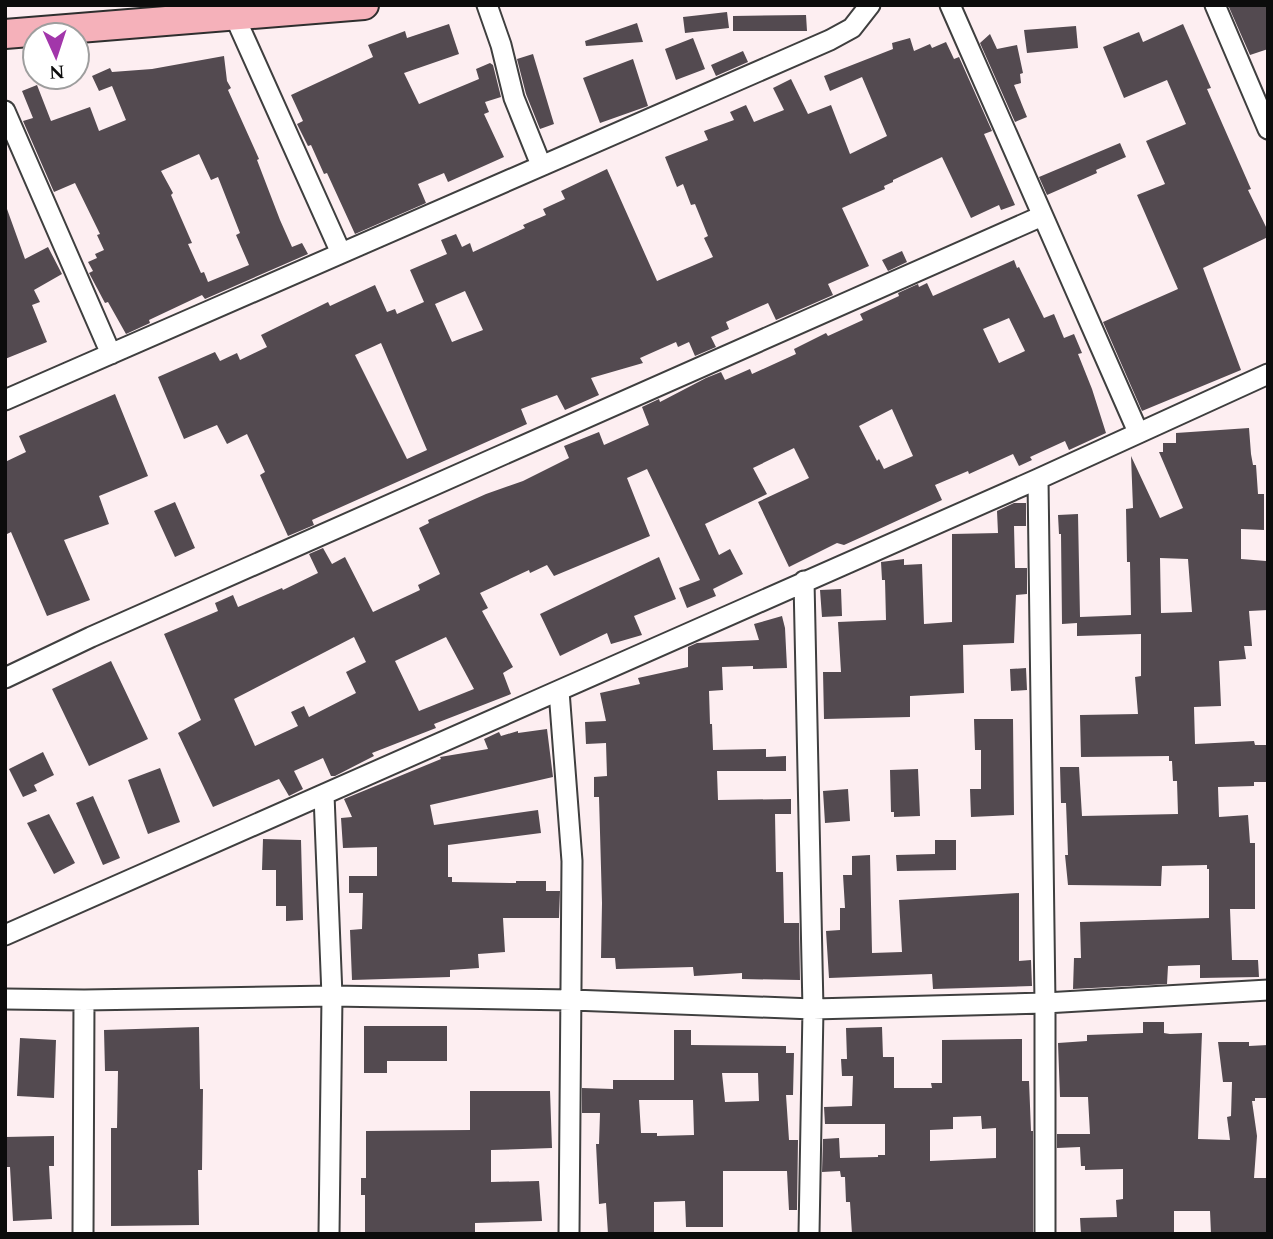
<svg xmlns="http://www.w3.org/2000/svg" width="1273" height="1239" font-family="Spectral,serif">
<style>
.building{fill:#534a50;fill-rule:evenodd}
.lines{fill:none;stroke-linecap:round;stroke-linejoin:round}
.street-casing{stroke:#3f3f3f;stroke-width:23}
.secondary-casing{stroke:#2e2e2e;stroke-width:32}
.street{stroke:#fff;stroke-width:19}
.secondary{stroke:#f5b1ba;stroke-width:28}
</style>
<rect width="100%" height="100%" fill="#fdeef1"/>
<path class="building" d="M1228,5H1268V49L1250,55Z
M727,12L729,28L685,33L683,17Z
M806,15L807,31H733V16Z
M637,23L643,42L586,46L585,41Z
M449,24L459,54L404,73L419,104L479,79L476,69L490,63L493,65L501,97L485,102L489,112L484,114L504,157L448,182L444,173L418,184L426,203L355,234L327,173L324,174L311,145L308,146L297,124L303,121L291,95L373,57L368,45L405,31L407,38Z
M1183,24L1211,88L1207,89L1251,189L1248,190L1268,231V237L1203,268L1241,370L1142,411L1103,322L1178,289L1137,195L1165,184L1146,141L1186,124L1167,80L1124,98L1103,47L1139,32L1143,42Z
M1076,26L1078,48L1027,53L1024,30Z
M990,34L997,49L1017,45L1023,73L1020,74L1021,83L1014,85L1027,117L1015,122L980,43Z
M693,38L705,69L676,80L665,49Z
M910,38L914,51L930,44L932,48L946,42L954,59L959,57L992,131L984,134L1015,205L1001,210L999,205L971,218L942,157L893,180V182L884,186L885,189L842,208L869,266L828,284L833,295L776,320L768,303L726,322L729,329L711,337L716,347L695,356L689,342L678,347L676,342L640,358L643,363L591,378L599,395L565,410L557,395L521,409L527,424L312,520L314,525L288,536L260,475L265,472L247,434L227,444L217,425L184,439L158,377L215,352L220,361L237,353L240,360L267,347L261,335L328,302L330,306L375,285L387,312L395,309L397,314L424,302L410,270L447,254L441,240L456,234L462,247L470,243L473,252L525,228L523,225L546,215L543,209L565,199L561,191L607,169L657,281L713,257L704,238L708,236L695,204L691,205L683,184L677,187L665,157L708,140L704,131L734,120L730,112L746,105L754,122L784,110L773,88L791,79L808,114L831,105L850,154L887,136L862,77L830,91L824,76L893,49L892,43ZM465,291L483,330L452,342L435,304ZM381,343L427,450L407,459L355,355Z
M743,51L748,62L716,76L711,65Z
M533,54L554,124L540,129L526,94L517,59Z
M224,56L227,81L231,88L228,90L259,159L257,160L280,220L292,247L302,243L308,254L205,299L202,295L149,320L150,323L126,334L108,302L105,303L89,273L93,271L88,262L97,258L95,254L104,250L97,235L100,234L75,183L54,192L23,121L33,118L22,91L37,85L51,121L90,107L99,131L126,120L112,86L99,91L92,76L110,68L112,72L152,69ZM199,154L211,180L218,177L240,233L236,235L249,265L208,282L204,272L201,273L188,244L192,243L171,195L173,193L161,171Z
M633,59L648,106L600,123L583,78Z
M1120,143L1126,157L1096,170L1097,173L1047,195L1039,177Z
M5,209H7L25,259L48,247L62,274L34,290L40,302L32,305L47,342L5,359Z
M902,251L907,262L888,271L882,260Z
M1014,260L1017,268L1019,267L1044,318L1054,314L1064,338L1074,334L1082,353L1078,354L1092,389L1106,433L1069,450L1065,441L1030,457L1032,460L1019,466L1013,454L969,474L968,471L935,485L942,500L864,536L844,545L837,543L789,567L758,502L809,478L794,448L753,468L767,494L705,524L719,555L730,549L743,574L713,589L716,596L687,608L679,588L700,580L647,469L627,478L650,536L554,576L547,565L530,573L529,570L480,593L488,608L482,611L513,667L503,673L511,694L434,724L436,728L372,753L374,756L335,776H331L323,758L294,771L303,789L289,796L279,779L213,807L178,733L201,720L164,634L218,611L215,603L233,595L238,607L282,588L283,590L318,573L309,554L323,548L332,564L345,557L373,612L420,590L418,585L440,574L419,528L429,523L428,520L486,494L523,481L569,458L564,446L599,432L604,445L649,425L642,407L659,399L660,402L706,378L721,372L725,380L750,369L752,374L796,354L794,349L826,333L828,336L863,320L860,314L899,296L898,293L918,284L919,287L927,283L933,296ZM1009,318L1025,351L999,363L983,329ZM892,409L913,456L884,469L879,459L877,461L859,426ZM354,637L366,662L346,672L356,693L309,717L304,706L291,712L298,726L255,746L234,699ZM446,637L474,689L419,711L395,661Z
M115,394L148,476L99,496L109,524L64,540L90,600L47,616L11,532L5,535V462L26,452L19,436Z
M1249,428L1251,454L1253,465H1256L1258,494H1264V530L1241,529V559L1266,561L1268,610L1249,611L1252,646H1244L1246,659L1219,661L1221,706L1194,707L1195,744L1254,741L1255,745H1268V782H1254V786L1218,787L1219,817L1248,815L1250,843H1255V909H1230L1232,960H1258L1259,977L1200,978V965L1168,966L1167,984L1073,989L1074,958H1081L1080,922L1209,918V869H1207V865L1162,866L1161,886L1068,885L1065,855H1068L1066,803H1061L1060,767H1079L1082,816L1178,814L1177,781H1173L1172,761H1169V756L1081,757L1080,715L1138,714L1135,677L1141,676V634L1077,636V623L1062,624L1061,534H1059L1058,515L1078,514L1080,617L1131,615L1130,562H1127L1126,509L1133,508L1131,456L1160,518L1183,508L1159,452H1163V443H1176V433ZM1160,558L1188,559L1192,612L1161,613Z
M175,502L195,548L175,557L154,511Z
M1014,503H1026V526H1014L1015,568H1027V594L1016,595L1014,643L963,645L964,693L910,696V717L824,719L823,672H841L838,622L886,620L885,580H882L881,562L904,559V565L922,564L924,624L952,622V534L998,533L997,511Z
M659,557L676,599L634,616L642,635L611,644L607,633L560,656L540,614Z
M841,589L842,616L822,617L820,590Z
M782,616L785,628L787,668L753,669V666L722,667L723,690L709,691L710,724H712L713,750L766,749V757L786,756V771H717L718,800L791,799V814H775L776,872H783L784,923H799L800,980L742,979V973L694,976L693,967L616,969L615,958H601L602,903L599,797H594V777L607,776L606,743L586,744L585,722L606,721L600,693L640,684L638,678L688,667V647L697,643L759,640L754,624Z
M111,661L148,739L89,766L52,689Z
M1026,668L1027,690L1011,691L1010,669Z
M974,719H1013L1014,815L971,817L970,789H981V750H975Z
M547,729L553,777L430,805L434,825L538,810L541,833L448,845V877H452V882L516,883V881H546V891H560L559,918H503L505,952L478,954L479,968L450,970V977L352,980L350,930L362,929L363,893H349V876H377V847L343,848L341,818L352,817L344,799L441,759L440,757L488,749L484,739L499,732L501,736L518,731V733Z
M43,752L54,775L34,785L37,791L23,797L9,769Z
M160,768L180,822L148,834L128,780Z
M918,769L920,816L894,817V812H891L890,770Z
M848,789L850,821L825,823L823,791Z
M93,796L120,858L103,865L76,803Z
M49,814L75,863L54,874L27,823Z
M263,839L301,840L303,920L286,921V906H276V870H262Z
M935,840H956V870L897,871L896,855L935,854Z
M870,855L872,953L902,952L899,900L1019,893V961L1031,960L1032,986L933,989L932,974L829,978L826,931L840,930V908H845L843,875H852V856Z
M1143,1022H1164V1033L1170,1034L1202,1033L1198,1139L1230,1140L1227,1117L1231,1116L1232,1082H1223L1218,1042H1249V1046L1268,1045V1098H1255V1101H1252L1257,1136L1254,1178H1268V1234H1211L1210,1211H1174V1234H1081L1080,1218L1117,1217L1116,1200L1123,1199V1169L1085,1170V1166H1081L1080,1147L1057,1148V1134H1090L1088,1097H1060L1058,1043L1087,1041V1035L1143,1033Z
M364,1026H447V1061H387V1073H364Z
M199,1027L200,1089H203L202,1170H198L199,1225L111,1226V1128H117L118,1071H105L104,1030Z
M882,1027L883,1057H894V1088H932L931,1083H942V1040L1022,1039V1081H1029L1031,1131H1033V1234H852L850,1202H846L845,1177H841L840,1171L822,1172L823,1139L839,1138L840,1158L878,1157V1155H885V1124H825L824,1107L852,1106L853,1076H842L841,1059H847L846,1028ZM981,1116L982,1129L996,1128V1158L930,1161V1130L953,1129V1117Z
M674,1030H691V1045L786,1046V1053H794L793,1095H786L789,1140H798L797,1210H789L787,1171H723V1227H686L685,1201L654,1202V1234H608L606,1203L599,1204L596,1144H599L600,1113H582V1088L613,1089V1080H674ZM722,1073H758L759,1101L725,1102ZM639,1100H693L694,1135L657,1136V1133H641Z
M20,1038L56,1040L54,1098L17,1096Z
M470,1091H550L552,1148L491,1150V1182L539,1181L542,1221L475,1223V1234H365V1195H361V1178H366V1131L470,1130Z
M54,1136V1166H49L52,1219L13,1221L10,1167H5V1137Z"/>
<g class="lines">
<g class="street-casing">
<path id="street" d="M487,5L501,45L514,98L541,165
M950,5L1138,432
M1215,5L1268,129
M230,6L341,253
M5,111L111,354
M5,400L830,40L852,28L870,5
M1038,479L1045,1003V1234
M804,581L813,1009L809,1234
M5,678L91,637L1042,216
M559,691L572,861L569,1234
M324,795L332,996L329,1234
M5,935L1038,479L1268,374
M5,999L84,1000L332,996L572,1000L813,1009L1045,1003L1268,990
M83,1234L84,1000"/>
</g>
<g class="secondary-casing">
<path id="secondary" d="M5,34L364,5"/>
</g>
<use href="#street" class="street"/>
<use href="#secondary" class="secondary"/>
</g>
<rect width="1273" height="1239" fill="none" stroke="#0c0c0c" stroke-width="14"/>
<g transform="translate(56 56) rotate(177)"><circle r="33" fill="#ffffff" stroke="#9e9e9e" stroke-width="2"/>
<path d="M0-5L12 26L0 18L-12 26Z" fill="#a236aa"/>
<text y="-10" font-size="19" font-weight="bold" text-anchor="middle" fill="#0c0c0c">N</text>
</g>
</svg>
